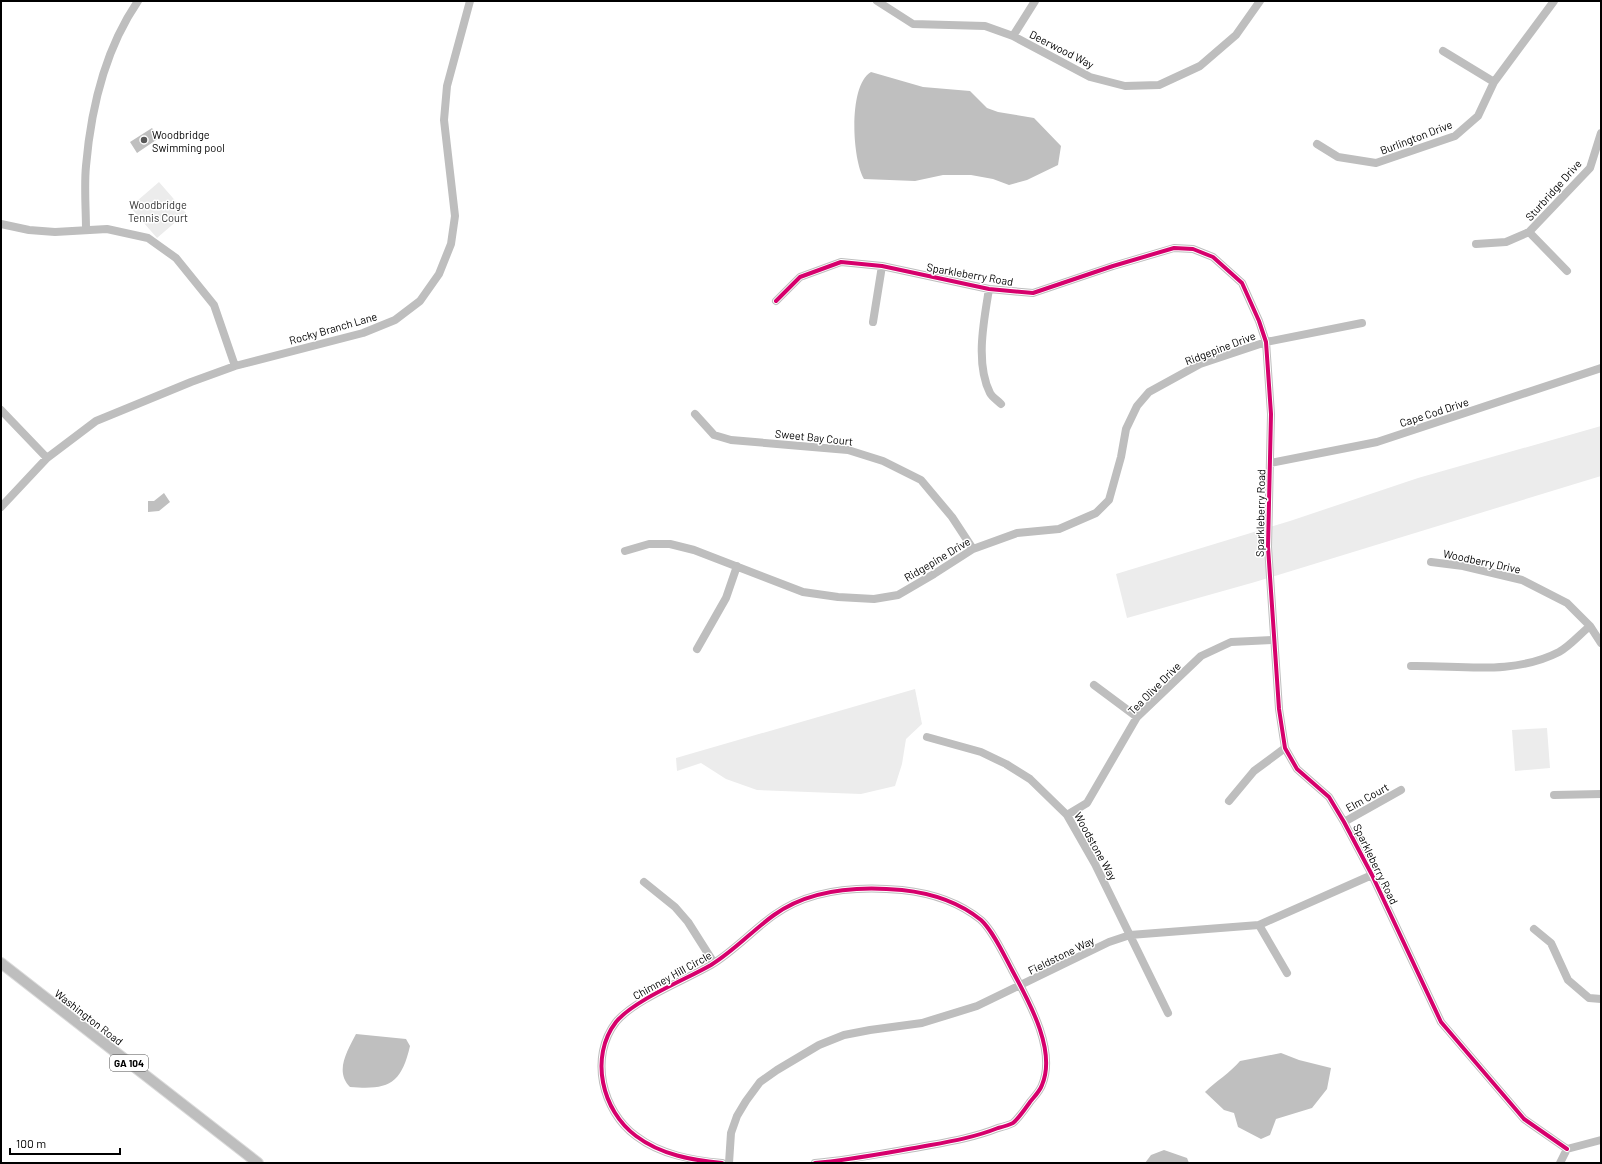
<svg xmlns="http://www.w3.org/2000/svg" width="1602" height="1164" font-family="Barlow,sans-serif">
<style>
.green{fill:#ececec}
.water{fill:#bfbfbf}
.lines{fill:none;stroke-linecap:round;stroke-linejoin:round}
.major-casing{stroke:#dbdbdb;stroke-width:12}
.minor{stroke:#bebebe;stroke-width:8}
.major{stroke:#bebebe;stroke-width:10}
.cycleway-casing{stroke:#fff;stroke-width:6}
.cycleway{stroke:#d6006c;stroke-width:4}
.poi-dot{fill:#595959;stroke:#fff;stroke-width:1.5}
.labels{text-anchor:middle;dominant-baseline:central;stroke-width:3;stroke-linejoin:round;paint-order:stroke}
.shield{fill:#fff;stroke:#4c4c4c;stroke-width:1}
.shield-label{font-size:10px;font-weight:bold;fill:#000}
.street-label{font-size:11px;fill:#000;stroke:#fff}
.poi-label{font-size:11px;fill:#000;stroke:#fff;text-anchor:start}
.park-label{font-size:11px;fill:#333;stroke:#fff}
</style>
<rect width="100%" height="100%" fill="#fff"/>
<path class="green" d="M159,182L186,213L157,238L130,207Z
M1601,426V476L1255,582L1127,618L1116,574L1290,521L1418,478Z
M915,689L922,724L906,739L902,764L895,786L861,794L757,790L726,779L701,763L677,771L676,758Z
M1547,728L1550,768L1515,771L1512,730Z"/>
<path class="water" d="M871,72L923,87L970,91L987,108L998,112L1034,118L1061,146L1058,165L1027,180L1009,185L993,179L971,175H943L915,181L864,179C852,159 848,85 871,72Z
M152,128L159,138L137,153L130,142Z
M164,493L170,502L159,511L148,512V501H154Z
M356,1034L406,1039L410,1046C401,1085 388,1090 350,1087C334,1071 348,1050 356,1034Z
M1281,1053L1299,1060L1331,1068L1327,1089L1312,1108L1276,1119L1270,1135L1261,1139L1238,1127L1234,1113L1224,1110L1205,1092C1216,1081 1230,1073 1240,1061Z
M1164,1150L1187,1158L1189,1163H1145L1151,1155Z"/>
<g class="lines">
<g class="major-casing">
<path id="major" d="M1,963L258,1163"/>
</g>
<path class="minor" d="M877,1L913,24L985,26L1013,36L1090,77L1125,86L1159,85L1200,66L1236,35L1260,1
M1013,36L1035,1
M1443,51L1494,82
M1317,144L1338,157L1376,163L1455,136L1478,116L1494,82L1554,1
M1,224L29,230L55,232L107,229L148,238L176,258L214,305L235,366
M86,230C86,209 84,186 86,166C91,108 105,49 138,1
M1529,232L1567,271
M1476,244L1506,242L1529,232L1590,168L1601,133
M989,289C984,320 975,363 990,393C992,397 997,400 1001,404
M776,301L800,277L841,262L882,266L989,289L1033,293L1113,266L1174,248L1193,249L1213,257L1242,283L1259,321L1266,342L1271,414L1268,547L1279,709L1285,748L1297,769L1329,797L1344,822L1372,875L1441,1022L1524,1119L1567,1149
M873,322L882,266
M1,410L47,458
M695,414L714,435L731,440L848,450L883,461L921,480L952,517L973,549
M1270,463L1377,442L1601,368
M1,507L47,458L96,421L191,382L235,366L363,333L395,320L420,301L439,274L451,244L455,216L444,120L447,86L470,1
M625,551L649,544H670L694,550L803,592L838,597L874,599L898,595L934,574L973,549L1017,533L1059,529L1096,513L1109,500L1121,457L1126,429L1137,406L1149,392L1200,364L1266,342L1362,323
M1431,562L1463,566L1522,580L1567,603L1590,626L1601,643
M697,649L726,598L737,566
M1411,666C1460,665 1512,676 1559,652C1570,646 1580,634 1590,626
M1094,685L1137,717
M927,737L981,752L1006,764L1030,779L1067,815L1095,864L1168,1013
M1554,795L1601,794
M1229,801L1254,771L1285,748
M1067,815L1087,803L1137,717L1201,656L1231,642L1273,640
M1344,822L1401,790
M644,882L675,907L688,922L714,963
M1259,925L1287,973
M1534,929L1551,943L1568,980L1589,998L1601,999
M1567,1149L1601,1140
M722,1163C692,1160 661,1155 636,1136C602,1111 589,1057 616,1022C634,1000 685,980 711,965C734,951 753,930 774,915C810,889 860,886 902,890C930,893 959,902 981,920C993,931 1004,955 1012,970C1028,1000 1057,1050 1042,1085C1040,1091 1034,1097 1030,1102C1025,1109 1019,1118 1013,1123C1009,1125 1002,1127 998,1128C973,1138 947,1142 920,1147C885,1153 850,1160 815,1163
M729,1163L731,1133L737,1116L746,1101L760,1082L777,1070L819,1045L844,1035L870,1030L922,1023L977,1006L1109,942L1130,935L1259,925L1372,875
M1560,1163L1567,1149"/>
<use href="#major" class="major"/>
<g class="cycleway-casing">
<path id="cycleway" d="M776,301L800,277L841,262L882,266L989,289L1033,293L1113,266L1174,248L1193,249L1213,257L1242,283L1259,321L1266,342L1271,414L1268,547L1279,709L1285,748L1297,769L1329,797L1344,822L1372,875L1441,1022L1524,1119L1567,1149
M722,1163C692,1160 661,1155 636,1136C602,1111 589,1057 616,1022C634,1000 685,980 711,965C734,951 753,930 774,915C810,889 860,886 902,890C930,893 959,902 981,920C993,931 1004,955 1012,970C1028,1000 1057,1050 1042,1085C1040,1091 1034,1097 1030,1102C1025,1109 1019,1118 1013,1123C1009,1125 1002,1127 998,1128C973,1138 947,1142 920,1147C885,1153 850,1160 815,1163"/>
</g>
<use href="#cycleway" class="cycleway"/>
</g>
<circle class="poi-dot" cx="144" cy="140" r="4"/>
<g class="labels">
<rect class="shield" x="110" y="1055" width="38" height="16" rx="3"/>
<g class="shield-label">
<text x="129" y="1063">GA 104</text>
</g>
<g class="street-label">
<text transform="translate(1062 49) rotate(27)">Deerwood Way</text>
<text transform="translate(1416 137) rotate(-21)">Burlington Drive</text>
<text transform="translate(1553 190) rotate(-48)">Sturbridge Drive</text>
<text transform="translate(970 274) rotate(10)">Sparkleberry Road</text>
<text transform="translate(333 328) rotate(-16)">Rocky Branch Lane</text>
<text transform="translate(1220 348) rotate(-21)">Ridgepine Drive</text>
<text transform="translate(1434 412) rotate(-18)">Cape Cod Drive</text>
<text transform="translate(814 437) rotate(6)">Sweet Bay Court</text>
<text transform="translate(1260 513) rotate(-89)">Sparkleberry Road</text>
<text transform="translate(937 559) rotate(-31)">Ridgepine Drive</text>
<text transform="translate(1482 561) rotate(12)">Woodberry Drive</text>
<text transform="translate(1154 688) rotate(-45)">Tea Olive Drive</text>
<text transform="translate(1367 797) rotate(-29)">Elm Court</text>
<text transform="translate(1096 846) rotate(61)">Woodstone Way</text>
<text transform="translate(1376 864) rotate(64)">Sparkleberry Road</text>
<text transform="translate(1061 955) rotate(-26)">Fieldstone Way</text>
<text transform="translate(672 975) rotate(-29)">Chimney Hill Circle</text>
<text transform="translate(89 1017) rotate(38)">Washington Road</text>
</g>
<g class="poi-label">
<text x="152" y="134">Woodbridge<tspan x="152" dy="13">Swimming pool</tspan></text>
</g>
<g class="park-label">
<text x="158" y="204">Woodbridge<tspan x="158" dy="13">Tennis Court</tspan></text>
</g>
</g>
<rect width="1602" height="1164" fill="none" stroke="#000000" stroke-width="4"/>
<path d="M10 1148v6h110v-6" fill="none" stroke="#000000" stroke-width="2"/>
<text x="16" y="1148" font-size="12" fill="#000000" stroke="#ffffff" stroke-width="3" paint-order="stroke">100 m</text>
</svg>
